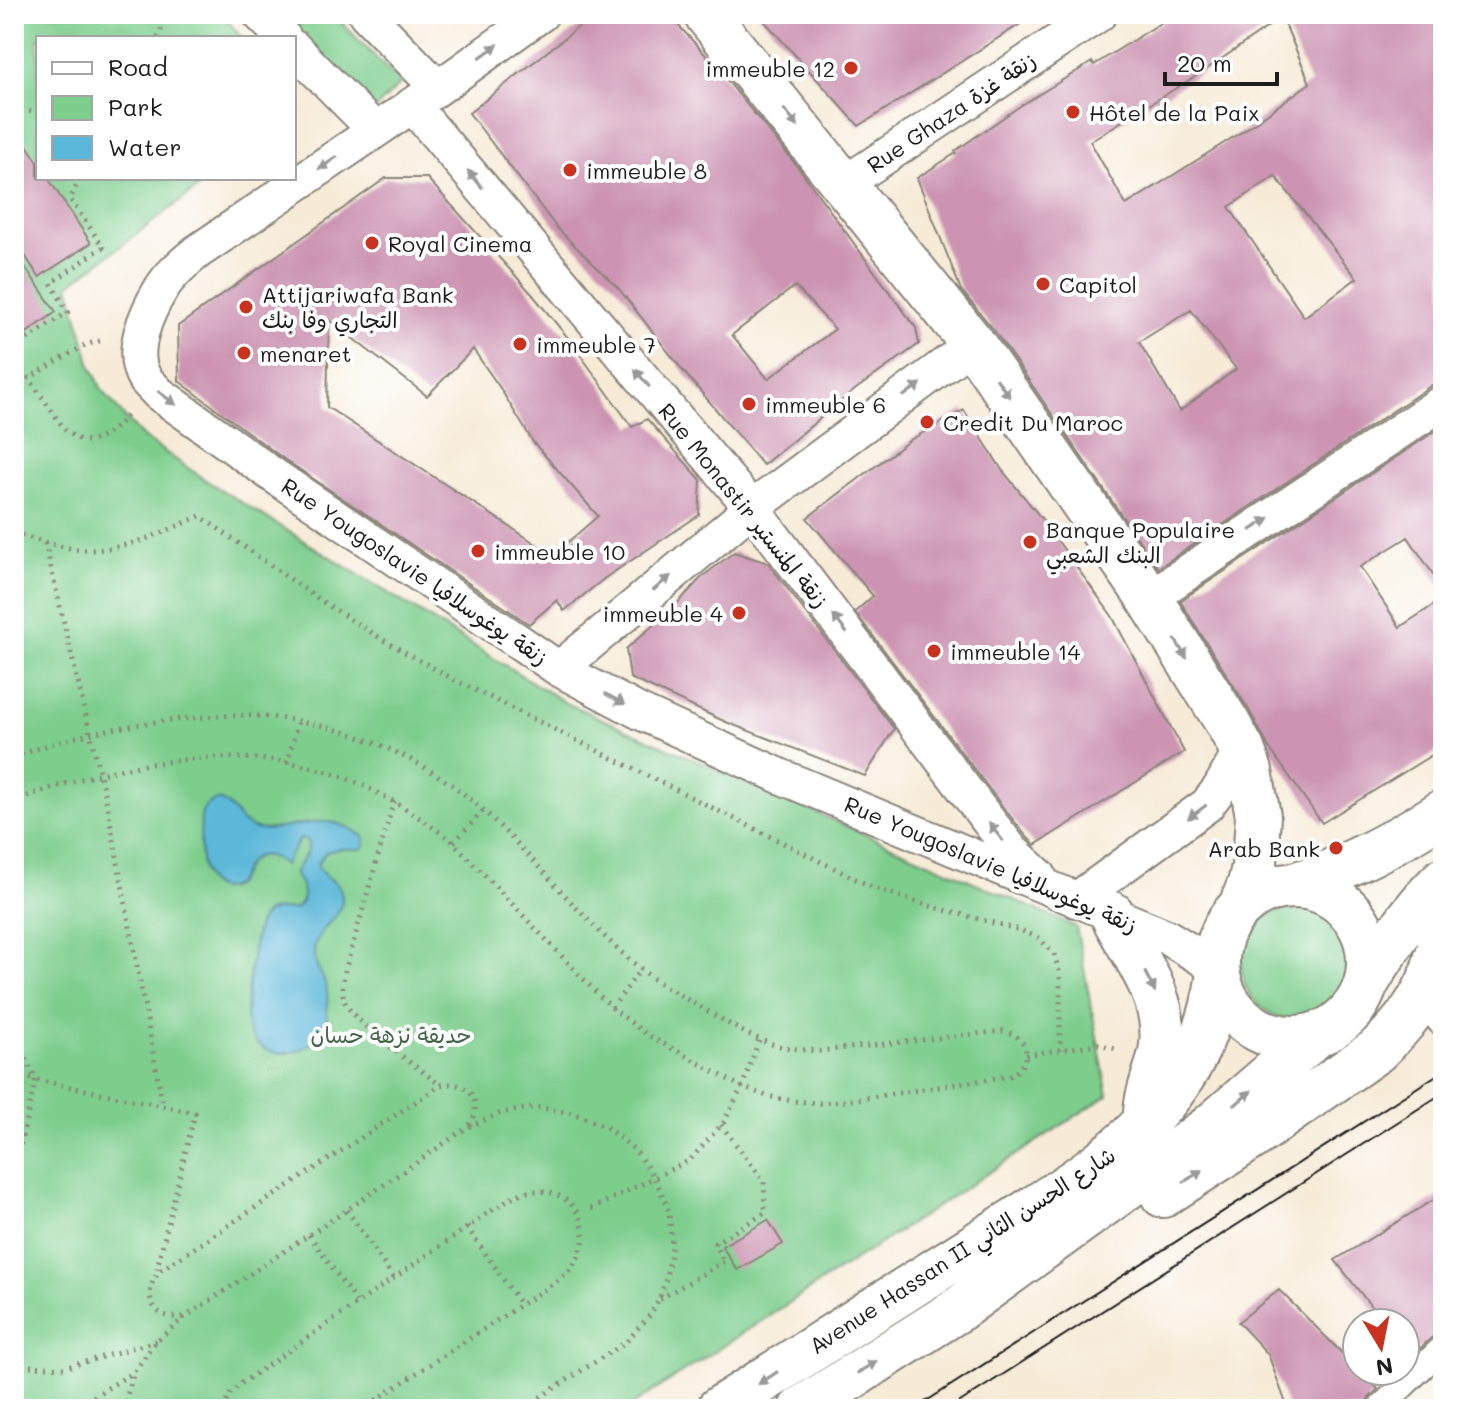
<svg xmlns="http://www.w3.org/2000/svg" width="1457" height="1423" font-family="Mali,'Playpen Sans Arabic',sans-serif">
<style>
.green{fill:#7dcd8d;stroke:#4c7454;stroke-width:2}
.water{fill:#5bb7d9;stroke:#3c6a7a;stroke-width:2}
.building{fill:#cc94b2;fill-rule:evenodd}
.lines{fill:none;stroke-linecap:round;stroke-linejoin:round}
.pedestrian-casing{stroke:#8a847a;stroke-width:28}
.minor-casing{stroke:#8a847a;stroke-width:38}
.secondary-casing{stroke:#8a847a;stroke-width:48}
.primary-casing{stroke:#8a847a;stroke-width:48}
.path{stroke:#8a847a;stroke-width:5;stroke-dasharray:2 6;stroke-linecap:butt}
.pedestrian{stroke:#fff;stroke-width:24}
.minor{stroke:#fff;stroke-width:34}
.secondary{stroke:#fff;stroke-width:44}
.primary{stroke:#fff;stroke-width:44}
.tram{stroke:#1c1c1c;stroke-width:2}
.oneway{fill:#999}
.poi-dot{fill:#c8321e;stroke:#fff;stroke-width:3}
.labels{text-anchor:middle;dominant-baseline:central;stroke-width:8;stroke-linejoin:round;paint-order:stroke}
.poi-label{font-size:22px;fill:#1c1c1c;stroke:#fff;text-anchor:start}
.street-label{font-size:22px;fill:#1c1c1c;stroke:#fff}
.park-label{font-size:22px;fill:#436349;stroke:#fff}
</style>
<rect width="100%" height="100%" fill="#fff"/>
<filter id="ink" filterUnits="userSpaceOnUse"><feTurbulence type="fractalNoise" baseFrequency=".0125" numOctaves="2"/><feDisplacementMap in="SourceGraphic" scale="16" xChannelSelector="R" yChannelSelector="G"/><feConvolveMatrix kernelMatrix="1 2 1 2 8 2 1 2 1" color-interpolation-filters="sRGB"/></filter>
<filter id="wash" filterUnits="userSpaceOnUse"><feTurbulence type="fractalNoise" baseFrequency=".006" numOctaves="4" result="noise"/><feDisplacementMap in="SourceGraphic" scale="32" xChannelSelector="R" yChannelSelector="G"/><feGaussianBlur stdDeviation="1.8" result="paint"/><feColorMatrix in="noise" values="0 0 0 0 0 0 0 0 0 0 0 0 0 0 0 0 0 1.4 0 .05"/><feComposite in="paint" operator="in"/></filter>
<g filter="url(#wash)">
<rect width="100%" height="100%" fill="#f7ebd8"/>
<path class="green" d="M14,14H222L242,38H38V178H211L69,285L91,366L101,388L125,418L143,437L207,481L566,703L1076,927L1108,1095L626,1409H14Z
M279,14H333L401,83L374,110Z
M1241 964a56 56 0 1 1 112 0a56 56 0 1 1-112 0Z"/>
<path class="water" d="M218,800C235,804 237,825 256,829C264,831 272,829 281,828C316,822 332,814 364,837L365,845L362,849H340L326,852L317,865C322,879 340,878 342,897C344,917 316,927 314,950C313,962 321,973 325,984C329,996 328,1009 326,1021C317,1058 260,1066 248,1029C242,1008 253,954 256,931C264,905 275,910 296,909C308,898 303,886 294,874L308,850V841L300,839L284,865C273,855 257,850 247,865C243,870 242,877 238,882C234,886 226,889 221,889C194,886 201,836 201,816C204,806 207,803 218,800Z"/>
<g id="blocks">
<path class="building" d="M595,14H668L713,63L801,171L916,328L919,344L856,389L763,465L684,372L619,289L557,228L469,113ZM795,286L835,329L768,379L732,335Z
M758,14H1036L859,126Z
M1175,14H1443V382L1432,385L1158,568L994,330L961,290L917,178L956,153L955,151L1020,106L1092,62L1094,65ZM1282,17L1310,83L1243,131L1126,205L1090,141L1204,71ZM1275,176L1357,278L1304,317L1229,207ZM1191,310L1236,369L1180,411L1139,342Z
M14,126L38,162V178H48L91,243L39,277L14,239Z
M386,178H427L532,294L569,339L632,427L647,419L701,480L699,515L605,578L564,611L557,600L529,624L284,459L179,381L178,326ZM329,320L427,396L473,349L500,388L533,442L598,516L553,555L327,407Z
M14,251L56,312L14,342Z
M964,410L1002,470L1042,519L1112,616L1184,752L1035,845L1027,837L1003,807L855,612L873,596L807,518L910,440Z
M1443,426V589L1408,537L1360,567L1400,627L1443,599V748L1322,823L1268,746L1249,710L1180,601Z
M734,552L768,563L894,729L865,776L726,722L630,678L626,649L673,608L702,577Z
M1443,1194V1332L1433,1336L1410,1358L1405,1351V1323H1384L1335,1260Z
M768,1220L783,1244L737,1270L722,1246Z
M1279,1290L1357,1368V1371H1360L1378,1389L1368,1399L1364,1409H1288L1268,1354L1238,1322Z"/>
</g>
</g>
<g filter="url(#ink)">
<use href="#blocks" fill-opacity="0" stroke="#8a847a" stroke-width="2"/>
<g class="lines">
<g class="pedestrian-casing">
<path id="pedestrian" d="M1379,1409L1443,1347"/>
</g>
<g class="minor-casing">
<path id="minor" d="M260,14L284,38
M366,14L438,88
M541,14L438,88L197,252C184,263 170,274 161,289C147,312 128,353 145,379C149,384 154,388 158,393L273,475L559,669L640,712L782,777L1167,937L1216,967
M294,48L375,130
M412,105L752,508L987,819L1012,851L1039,876
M844,184L1099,14
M1149,598L1443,402
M559,669L752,508L973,344
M1076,900L1207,805L1220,788L1242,749
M1424,991L1443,1018"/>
</g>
<g class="secondary-casing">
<path id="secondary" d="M706,14L973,344L1149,598L1227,722L1242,749L1250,771L1258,816L1255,862L1250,884L1241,906"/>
</g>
<g class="primary-casing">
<path id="primary" d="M1217 962a76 76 0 1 1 152 0a76 76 0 1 1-152 0Z
M1291,886C1348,868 1392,844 1443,812
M1112,914C1134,957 1167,995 1162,1046C1159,1069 1147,1089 1146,1112
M1367,982C1389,945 1412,910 1443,880
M1163,1195L1254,1136L1376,1051C1399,1030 1419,1006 1431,977C1435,965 1438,952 1443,940
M719,1409C804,1354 890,1299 976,1245C1033,1208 1096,1173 1144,1124C1186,1082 1209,1038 1218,980
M801,1409L956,1311L1210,1127L1315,1036"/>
</g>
<path class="path" d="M158,38L167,14
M14,106L38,114
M14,348L68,312L51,283L103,247L70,199L80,178
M14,357L65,430C91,453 109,435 128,414
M14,387L85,345L103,340
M14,533C37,540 63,549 87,550C128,550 164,532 200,516L320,600L385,641L451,678L872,887L926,905L1020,930L1039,938L1054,954L1060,974V1050
M45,543L108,809L163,1106
M14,757C67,737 117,726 173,720C201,717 229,714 258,716C340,722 421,754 483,810C538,861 583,922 641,969C658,984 678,994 697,1005C718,1017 739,1031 761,1040C780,1048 800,1050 820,1051L1003,1031C1030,1037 1034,1062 1010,1076L845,1101L819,1103L793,1101L767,1096L742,1087L646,1034L612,1008L596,992L453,842C424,820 394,800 360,784C252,736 121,761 14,801
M287,763L298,721
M394,801L345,971C343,981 341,992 345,1002C354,1024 419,1068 440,1085
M454,842L483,811
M612,1008L641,969
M14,1038L36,1079L14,1172
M1026,1055L1098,1044L1116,1049
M14,1075L195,1113L155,1276
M721,1125L764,1181L765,1213L715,1243L724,1262
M591,1209L690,1160L724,1122L742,1087L759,1040
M347,1210L394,1279
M467,1227L521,1305
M309,1235L357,1303
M660,1299L730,1258
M183,1317C151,1321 140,1292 161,1270L441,1085C468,1079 485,1102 469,1126
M14,1365L64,1368L156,1341
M73,1409L134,1372
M123,1409L134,1372L156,1341L185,1317L347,1210L468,1127L501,1113L535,1107L573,1113L606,1127L634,1149L655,1178L669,1211L672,1247L665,1283L659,1299L650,1315L626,1342L522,1409
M223,1409L230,1394L242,1383L510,1198C568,1169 613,1236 560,1279L362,1409"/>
<use href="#pedestrian" class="pedestrian"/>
<use href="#minor" class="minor"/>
<use href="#secondary" class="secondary"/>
<use href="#primary" class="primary"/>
<path class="tram" d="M914,1409L1443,1071
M949,1409L1443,1093"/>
</g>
<defs><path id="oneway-solid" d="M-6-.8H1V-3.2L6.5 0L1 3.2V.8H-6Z" transform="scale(2)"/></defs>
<g class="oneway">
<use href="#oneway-solid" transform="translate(489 51) rotate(-36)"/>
<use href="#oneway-solid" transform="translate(791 118) rotate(51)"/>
<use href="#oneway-solid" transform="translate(328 163) rotate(146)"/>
<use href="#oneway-solid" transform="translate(475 179) rotate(-130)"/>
<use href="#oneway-solid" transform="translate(642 378) rotate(-130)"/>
<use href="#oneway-solid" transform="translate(1003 388) rotate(55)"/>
<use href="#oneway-solid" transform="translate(912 390) rotate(-36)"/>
<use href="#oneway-solid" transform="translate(167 398) rotate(37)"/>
<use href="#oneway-solid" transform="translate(1260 524) rotate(-34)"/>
<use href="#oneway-solid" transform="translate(662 583) rotate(-40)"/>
<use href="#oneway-solid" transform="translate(840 624) rotate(-127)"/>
<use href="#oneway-solid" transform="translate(1181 649) rotate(58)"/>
<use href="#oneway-solid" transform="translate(615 699) rotate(28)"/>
<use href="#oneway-solid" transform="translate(1197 812) rotate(143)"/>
<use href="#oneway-solid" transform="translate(996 832) rotate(-128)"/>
<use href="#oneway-solid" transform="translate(1150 982) rotate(63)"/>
<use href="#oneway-solid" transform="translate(1243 1098) rotate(-41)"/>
<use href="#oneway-solid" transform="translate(1193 1176) rotate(-33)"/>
<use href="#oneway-solid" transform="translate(867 1367) rotate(-32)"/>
<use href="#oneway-solid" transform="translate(768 1378) rotate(147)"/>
</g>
</g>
<g class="poi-dot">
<circle cx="851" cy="68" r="8"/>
<circle cx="1073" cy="112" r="8"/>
<circle cx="570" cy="170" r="8"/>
<circle cx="372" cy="243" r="8"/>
<circle cx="1043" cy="284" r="8"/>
<circle cx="246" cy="307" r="8"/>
<circle cx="520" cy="344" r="8"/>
<circle cx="244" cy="353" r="8"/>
<circle cx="749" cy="404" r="8"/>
<circle cx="927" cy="422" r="8"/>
<circle cx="1030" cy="542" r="8"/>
<circle cx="478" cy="551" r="8"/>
<circle cx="739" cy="613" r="8"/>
<circle cx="934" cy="651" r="8"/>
<circle cx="1336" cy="848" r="8"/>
</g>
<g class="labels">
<g class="poi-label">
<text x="835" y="68" text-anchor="end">immeuble 12</text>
<text x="1089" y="112">Hôtel de la Paix</text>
<text x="586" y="170">immeuble 8</text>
<text x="388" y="243">Royal Cinema</text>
<text x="1059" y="284">Capitol</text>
<text x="262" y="294">Attijariwafa Bank<tspan x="262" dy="25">التجاري وفا بنك</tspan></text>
<text x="536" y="344">immeuble 7</text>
<text x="260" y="353">menaret</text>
<text x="765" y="404">immeuble 6</text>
<text x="943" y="422">Credit Du Maroc</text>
<text x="1046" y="529">Banque Populaire<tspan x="1046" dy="25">البنك الشعبي</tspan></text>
<text x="494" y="551">immeuble 10</text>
<text x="723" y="613" text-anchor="end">immeuble 4</text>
<text x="950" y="651">immeuble 14</text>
<text x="1320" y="848" text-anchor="end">Arab Bank</text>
</g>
<g class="street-label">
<text transform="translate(951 112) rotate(-34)">Rue Ghaza زنقة غزة</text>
<text transform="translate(744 505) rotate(51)">Rue Monastir زنقة المنستير</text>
<text transform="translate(415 571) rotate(34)">Rue Yougoslavie زنقة يوغوسلافيا</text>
<text transform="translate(991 864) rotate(23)">Rue Yougoslavie زنقة يوغوسلافيا</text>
<text transform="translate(962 1250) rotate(-33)">Avenue Hassan II شارع الحسن الثاني</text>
</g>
<g class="park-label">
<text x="391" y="1034">حديقة نزهة حسان</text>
</g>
</g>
<rect width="1457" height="1423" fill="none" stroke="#fff" stroke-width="48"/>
<rect x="36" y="36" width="260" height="144" fill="#ffffff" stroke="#a4a4a4" stroke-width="2"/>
<rect x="52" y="62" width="40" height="12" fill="#ffffff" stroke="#a4a4a4" stroke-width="2"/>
<text x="108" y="76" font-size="24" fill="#1c1c1c">Road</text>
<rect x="52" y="96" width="40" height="24" fill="#7dcd8d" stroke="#a4a4a4" stroke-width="2"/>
<text x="108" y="116" font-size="24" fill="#1c1c1c">Park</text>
<rect x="52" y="136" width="40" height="24" fill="#5bb7d9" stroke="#a4a4a4" stroke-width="2"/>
<text x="108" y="156" font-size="24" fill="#1c1c1c">Water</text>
<g transform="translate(1381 1347) rotate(170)"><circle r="38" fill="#ffffff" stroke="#a4a4a4" stroke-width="2"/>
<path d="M0-6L14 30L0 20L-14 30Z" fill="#c8321e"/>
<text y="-12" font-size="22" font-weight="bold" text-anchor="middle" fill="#1c1c1c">N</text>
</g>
<path d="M1165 72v12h112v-12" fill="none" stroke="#1c1c1c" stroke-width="4"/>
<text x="1177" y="72" font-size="24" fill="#1c1c1c" stroke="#ffffff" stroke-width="6" paint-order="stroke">20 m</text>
</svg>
